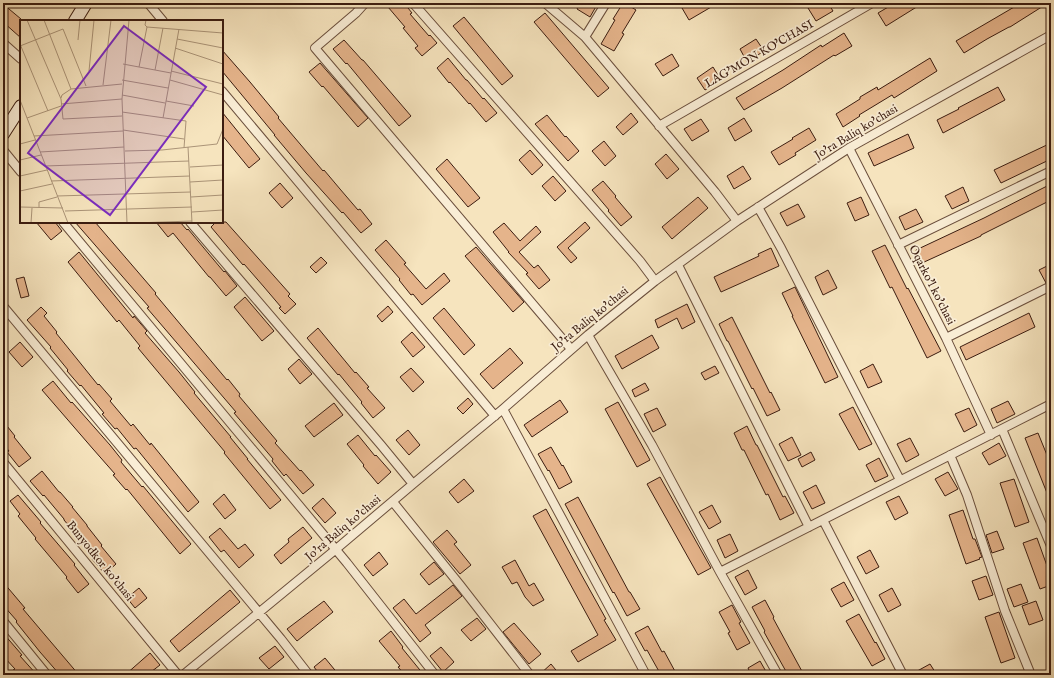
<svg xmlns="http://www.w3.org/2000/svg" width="1054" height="678" font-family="'IM FELL English',serif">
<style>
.building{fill:#e5b48b;stroke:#3b1c10}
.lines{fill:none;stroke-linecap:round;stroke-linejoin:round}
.street-casing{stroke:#6a4e3c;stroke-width:10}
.secondary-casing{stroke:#3b1c10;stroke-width:14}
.street{stroke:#f9edd5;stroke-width:8}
.secondary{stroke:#f9edd5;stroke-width:12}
.labels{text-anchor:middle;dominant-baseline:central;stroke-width:3.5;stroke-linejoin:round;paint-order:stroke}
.street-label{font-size:12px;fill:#3b1c10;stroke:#f9edd5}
.inset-road{fill:none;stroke:#ab9478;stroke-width:1}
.view{fill:#7b2cbf;fill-opacity:0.15;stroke:#7b2cbf;stroke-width:2}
.inset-edge{fill:none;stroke:#3b1c10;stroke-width:2}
</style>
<rect width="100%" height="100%" fill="#f6e4be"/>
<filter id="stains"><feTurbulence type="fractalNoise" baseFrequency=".005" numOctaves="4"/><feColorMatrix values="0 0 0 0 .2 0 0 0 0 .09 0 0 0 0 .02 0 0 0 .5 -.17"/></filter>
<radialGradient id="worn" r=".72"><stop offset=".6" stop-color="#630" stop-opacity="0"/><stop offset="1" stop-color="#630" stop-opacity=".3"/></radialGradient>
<path class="building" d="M393,3H404L412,13L410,14L429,36L430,35L437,43L422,56L415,48L418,46L403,28L405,27L388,7Z
M580,3H598L590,17L577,9Z
M623,3H625L636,10L622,33L624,34L614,51L601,44L615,20L613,19Z
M690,3H718L689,20L682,8Z
M817,3H828L833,11L816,21L808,8Z
M895,3H923L886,26L878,13Z
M1021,3H1048L1010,27H1009L987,39L964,53L956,41Z
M3,4L21,19V38L3,22Z
M545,13L609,88L598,97L534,22Z
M464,17L513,76L502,85L453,26Z
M844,33L852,46L835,56L834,55L782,88L744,110L736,98L783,70L821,45L822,47Z
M756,39L764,51L747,62L740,49Z
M344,40L362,60H363L411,116L399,126L347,63L346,64L333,49Z
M222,50L250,82L279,117L278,118L323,171L324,170L340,189L358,210L360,209L372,224L361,233L343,212L342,213L306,173L274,135H275L222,71Z
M672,54L679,66L663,76L655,64Z
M448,58L466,80H467L483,99L484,98L497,113L486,122L470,103L469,104L450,82L449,83L437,68Z
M930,58L937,71L894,98L892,95L859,115L860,116L843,127L836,114L860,99V97L877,87L878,90Z
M320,63L368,118L358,127L323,86L322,87L309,72Z
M713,67L721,80L705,90L697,78Z
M998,87L1005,100L943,133L937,120L959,109L958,108Z
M222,112L260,159L249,168L222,135Z
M631,113L638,122L623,135L616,127Z
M547,115L565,137L566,136L579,151L568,161L535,124Z
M744,118L752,131L735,141L728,128Z
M701,119L709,131L692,141L684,129Z
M809,128L816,140L795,153L796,155L779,165L771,152L793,139L792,138Z
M908,134L914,148L874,166L868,153Z
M604,141L616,156L605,166L592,151Z
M1051,143V159L1001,183L994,170Z
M530,150L543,165L532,175L519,160Z
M666,154L679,169L667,179L655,164Z
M447,159L480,198L468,207L436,169Z
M743,166L751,179L734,189L727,176Z
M553,176L566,191L555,201L542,186Z
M603,181L616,196L615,197L632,217L621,226L608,211L609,210L592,190Z
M280,183L293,198L282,208L269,193Z
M1051,184V200L981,235V236L922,263L916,250L984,218Z
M963,187L969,201L952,209L945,196Z
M698,197L708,208L672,239L662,227Z
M861,197L869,215L855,221L847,203Z
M798,204L805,217L787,226L780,213Z
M916,209L923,222L905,230L899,217Z
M36,222H55L62,231L51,240Z
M75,222H95L156,293L155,294L227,380L228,379L240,394L239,396L277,441L275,443L300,471L301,470L314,485L303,494L286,474L284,476L272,461L273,459L234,413L236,412L147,308L149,307Z
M156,222H180L187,230L188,229L224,272L225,271L237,286L226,296L210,277H209L173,233L168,237Z
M216,222H226L290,294L288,296L296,304L285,314L279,308L281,307L264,287L244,264L243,265L211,227Z
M585,222L590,228L568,248L577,258L571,263L557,247Z
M504,223L520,241L536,226L541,232L519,252L534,268L538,265L550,280L539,289L526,274L528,273L508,252H509L493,232Z
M386,240L406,263L404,264L426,289L444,273L450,281L422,305L413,294L411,295L399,280L400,279L375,250Z
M885,245L907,289L908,288L941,351L927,358L892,287L890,288L872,251Z
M476,247L524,302L513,312L465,256Z
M771,248L779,266L721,292L714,277L759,256L758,254Z
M79,252L133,318L134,316L147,331L145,333L179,372L195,392L194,393L231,437H230L248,459H247L281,500L270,509L224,453L225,452L138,348L140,346L119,320L117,322L68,262Z
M321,257L327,263L316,273L310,267Z
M1051,264V280L1046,283L1039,270Z
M828,270L837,288L823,295L815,277Z
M24,277L29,296L21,298L16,279Z
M795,287L838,377L825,383L792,316H793L782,293Z
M245,297L274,331L262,341L234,307Z
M687,304L695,322L682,329L677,318L658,328L655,320Z
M388,306L393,312L382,322L377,316Z
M41,307L47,313L44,316L57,332L56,333L73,354L98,385L99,384L112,399L110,401L131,426L133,424L150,445L151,443L199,502L188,512L136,448L134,449L117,428L115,429L102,414L104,413L81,385L80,386L67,371L68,370L50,348L51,347L27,320Z
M444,308L475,345L464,355L433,318Z
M1029,313L1035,327L966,360L960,347Z
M732,317L770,393L771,392L780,410L767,416L753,388L752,389L728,341H727L719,324Z
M318,328L355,373L356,372L369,387L367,388L385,408L373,418L361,403L362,402L339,374L338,375L307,338Z
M412,332L425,347L413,357L401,342Z
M652,335L659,348L622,369L615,356Z
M20,342L33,357L22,367L9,352Z
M510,348L523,363L493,389L480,374Z
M299,359L312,374L300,384L288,369Z
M873,364L882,382L868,388L860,371Z
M715,366L719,373L705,380L701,373Z
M411,368L424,382L413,392L400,377Z
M53,381L71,403L72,402L110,445L122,460L121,462L142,487L143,486L191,544L180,554L127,489L126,490L113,475L115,474L93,449L42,390Z
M645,383L649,390L635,397L632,390Z
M468,398L473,404L463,414L457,408Z
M560,400L568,412L532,437L524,425Z
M1008,401L1015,414L997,423L991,409Z
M618,402L650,460L637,467L605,409Z
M334,403L343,415L314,437L305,426Z
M853,407L872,444L859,450L839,414Z
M657,408L666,425L653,432L644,414Z
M969,408L977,425L964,432L955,414Z
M3,421L15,436L14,437L31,458L19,467L7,452L9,451L3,444Z
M747,426L756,445H757L783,497L785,496L794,513L780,520L768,494L766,495L744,450H742L734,433Z
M408,430L420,445L409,455L396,440Z
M1038,433L1051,465V503L1025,438Z
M358,435L375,456L376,455L391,472L378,484L363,466L364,465L347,444Z
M792,437L801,455L788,461L779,444Z
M910,438L919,455L906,462L897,444Z
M999,443L1006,456L989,465L982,453Z
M551,447L562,466L563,465L572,482L559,489L549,470L548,471L538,454Z
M811,452L815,460L802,467L798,459Z
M879,458L888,476L875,482L866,465Z
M42,471L59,492H60L73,507H72L87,525V526L102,545L101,546L116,564L105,574L92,559L94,557L78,539L79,538L64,520V519L44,495L43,496L30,481Z
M948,472L958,489L945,496L935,479Z
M660,477L711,568L698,575L647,484Z
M464,479L474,491L458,503L449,492Z
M1014,479L1029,522L1015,527L1000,483Z
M816,485L825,503L812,509L803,492Z
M224,494L236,510L225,519L213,504Z
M18,495L41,522L40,523L75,564L74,565L89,584L78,593L66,578L67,577L35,539L36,538L18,516L20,514L10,501Z
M899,496L908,513L895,520L886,502Z
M578,497L629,592H630L640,609L627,616L614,592L613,593L565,504Z
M323,498L336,513L325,523L312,508Z
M712,505L721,522L709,529L699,512Z
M546,509L581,574L606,619L604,620L616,640L578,662L571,651L598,635L533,516Z
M963,510L973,539H975L982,557L979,558L980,559L966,564L949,515Z
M303,527L312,538L281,564L274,555L289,542L288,539Z
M220,528L238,549L245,544L254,555L239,568L224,550L221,552L209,537Z
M447,530L457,542L454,544L471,565L460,574L433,542Z
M997,531L1004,549L992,553L986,535Z
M730,534L738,551L725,558L717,540Z
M1037,538L1051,577V585L1040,589L1023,543Z
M870,550L879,567L866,574L857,557Z
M379,552L388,564L373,576L364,565Z
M515,560L529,586L534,583L544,600L533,606L525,597L517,582L512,584L502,567Z
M434,562L444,574L429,585L420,574Z
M748,570L757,588L745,595L735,577Z
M986,576L993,595L979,600L972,581Z
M3,582L25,608L23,609L45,635L79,675H60L40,652L16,622L17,621L3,605Z
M844,582L854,600L841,607L831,589Z
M1021,584L1028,602L1014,607L1007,589Z
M453,585L462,596L425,625L431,633L420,642L393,608L404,599L416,614Z
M139,588L147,598L135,608L127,598Z
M892,588L901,605L888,612L879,595Z
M230,590L240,602L179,652L170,641Z
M765,600L774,617L773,618L804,675H788L764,632L765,631L752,607Z
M324,601L333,612L297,641L287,629Z
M1036,601L1043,620L1029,625L1022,606Z
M732,605L741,622L739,623L750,643L737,650L728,633L730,632L719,612Z
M999,612L1015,658L1001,663L985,617Z
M859,614L875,643L876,642L885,659L872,666L846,621Z
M477,618L486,629L471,641L461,630Z
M514,623L541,654L529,664L503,632Z
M648,626L662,652L664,651L677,675H661L647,650L645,651L635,633Z
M391,631L403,647L402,648L424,675H405L398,667L400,666L379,641Z
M3,633L22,655L20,656L37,675H17L13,670L15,669L3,656Z
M275,646L284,657L269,669L259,658Z
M441,647L454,662L443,672L430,656Z
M150,653L160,665L147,675H125Z
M325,658L339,675H320L314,667Z
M760,661L768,675H751L748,668Z
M551,664L560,675H539Z
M930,664L937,675H910Z"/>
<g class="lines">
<g class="street-casing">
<path id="street" d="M148,3L163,21
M365,3L356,13L315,48L571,349
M413,3L640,261L655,281
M545,3L585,37L715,192L737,221
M585,37L606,3
M3,43L21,59
M222,91L495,416
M659,126L872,3
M849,148L946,338L991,435
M3,150L21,172
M758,207L781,248L900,480
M63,222L347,563L435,675
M190,222L381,445L413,484
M898,245L1051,171
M678,265L809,527
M3,306L281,639L309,675
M588,335L652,445L720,572L778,675
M946,338L1051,286
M503,409L646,675
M1002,429L1051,546
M950,455L967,495L1005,611L1031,675
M3,462L178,675
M393,502L460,585L530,675
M823,520L903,675
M720,572L1051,404
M3,621L47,675
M183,675L335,550L413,484L503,409L588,335L655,281L737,221L849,148L1051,35"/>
</g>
<g class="secondary-casing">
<path id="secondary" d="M75,21L86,3
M3,134L21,106"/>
</g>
<use href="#street" class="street"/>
<use href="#secondary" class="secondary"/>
</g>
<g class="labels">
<g class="street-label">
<text transform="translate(759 54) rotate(-30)">LAG'MON KO'CHASI</text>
<text transform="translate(856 132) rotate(-31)">Jo'ra Baliq ko'chasi</text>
<text transform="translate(932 285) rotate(63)">Oqarko'l ko'chasi</text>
<text transform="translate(590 319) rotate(-39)">Jo'ra Baliq ko'chasi</text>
<text transform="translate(343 528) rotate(-40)">Jo'ra Baliq ko'chasi</text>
<text transform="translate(100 561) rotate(51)">Bunyodkor ko'chasi</text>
</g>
</g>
<g transform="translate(20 20)">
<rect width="203" height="203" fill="#f6e4be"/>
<path class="inset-road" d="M7,0L41,79L43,99L102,96M24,0L51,69M127,7L203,13M157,19L203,28M58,20L60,0M0,24L28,91M0,26L43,9L66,66M155,28L203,44M103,44L151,53M119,47L127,7L125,5L126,0M135,50L143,8M69,51L74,0M151,51L203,64M102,60L148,68M150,60L203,75M83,65L91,0M102,75L145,83M41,78L42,75L51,69L102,64M0,80L48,203M146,81L174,86M41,84L102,79M102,92L166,101L164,128M7,98L41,86M143,98L159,9M103,110L164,119M14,116L103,111M0,124L15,120M168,127L172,203M105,131L142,130L197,124L203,109M20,132L104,127M0,140L21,135M25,146L169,141M170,147L203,145M0,156L27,150M31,161L170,156M170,162L203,160M0,171L32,164M37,176L171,172M171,177L203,175M0,187L43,188M19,188V182L37,177M45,191L172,187M172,192L203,190M11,203L12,188M107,203L102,79L109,0M115,203L172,201"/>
<path class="view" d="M104,6L186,67L90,195L8,133Z"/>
<rect width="203" height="203" class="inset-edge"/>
</g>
<rect width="1054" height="678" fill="none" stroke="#f6e4be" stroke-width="16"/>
<rect x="4" y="4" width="1046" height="670" fill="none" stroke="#3b1c10" stroke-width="2"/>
<rect x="8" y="8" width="1038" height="662" fill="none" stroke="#3b1c10"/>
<rect width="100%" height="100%" filter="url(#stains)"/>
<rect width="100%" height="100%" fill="url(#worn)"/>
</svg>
